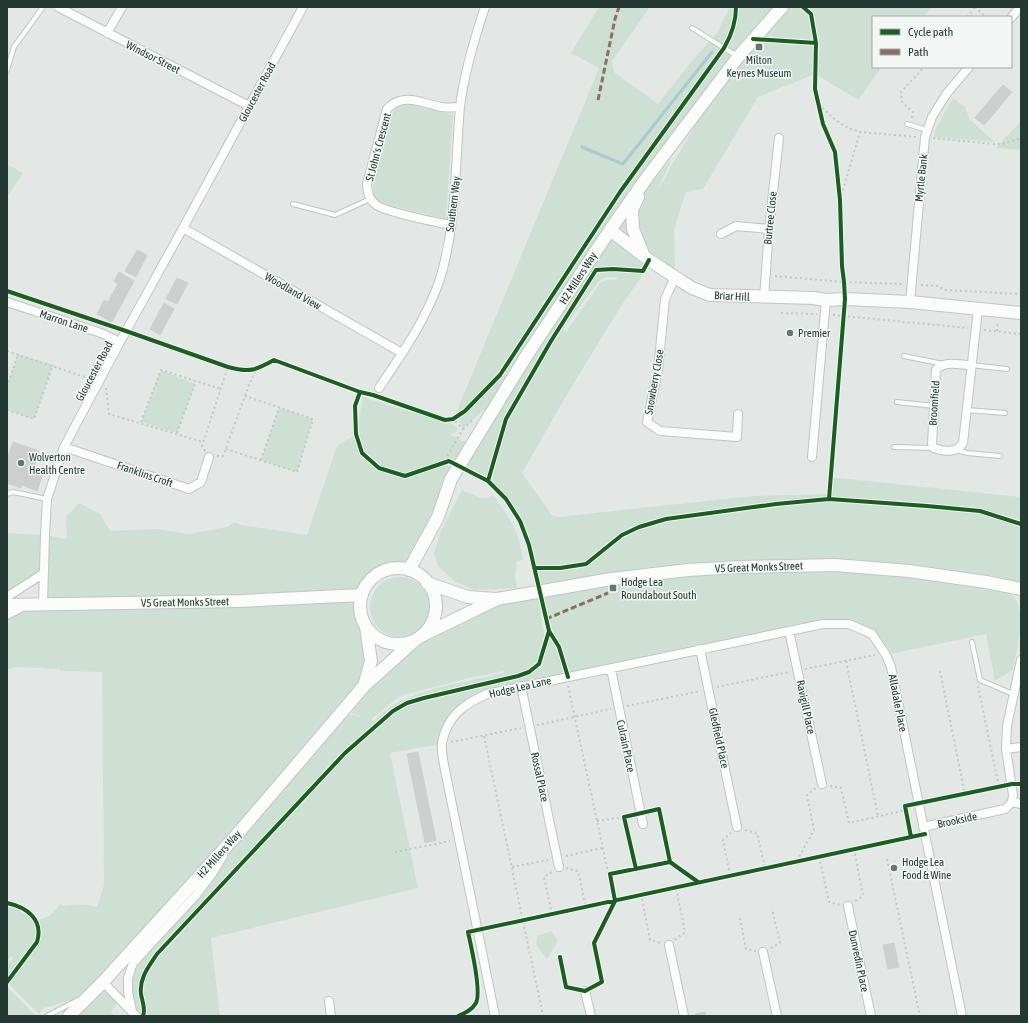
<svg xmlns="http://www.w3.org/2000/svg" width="1028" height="1023" font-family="'Asap Condensed',sans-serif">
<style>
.green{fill:#cee0d4;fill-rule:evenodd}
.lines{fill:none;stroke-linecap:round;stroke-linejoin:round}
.stream{stroke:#a8cad2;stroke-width:3}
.building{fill:#cbcfce;stroke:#ccd1cf}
.lane-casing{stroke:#c0c5c3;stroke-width:6}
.street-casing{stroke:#c0c5c3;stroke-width:10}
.secondary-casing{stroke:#c0c6c4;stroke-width:14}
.path{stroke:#c0c8c5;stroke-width:2;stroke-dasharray:2 3;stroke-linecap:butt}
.lane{stroke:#fbfcfb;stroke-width:4}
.street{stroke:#fbfcfb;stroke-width:8}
.secondary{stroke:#fbfcfb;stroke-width:12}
.quiet{stroke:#8d6e63;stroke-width:3;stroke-dasharray:6 3;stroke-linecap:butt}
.cycleway-casing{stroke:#f2f7f5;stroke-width:6}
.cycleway{stroke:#1b5e20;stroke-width:4}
.poi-dot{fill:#677672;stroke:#f2f7f5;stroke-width:1.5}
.labels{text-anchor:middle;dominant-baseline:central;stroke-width:3;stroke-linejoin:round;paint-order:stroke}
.street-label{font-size:11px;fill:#243934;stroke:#f2f7f5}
.poi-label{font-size:11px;fill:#243934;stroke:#f2f7f5;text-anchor:start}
</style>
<rect width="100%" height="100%" fill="#e3e8e6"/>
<path class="green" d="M599,7H650L612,61L614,72L658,104L691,62L717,33L730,7H932L923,17H873V67H882L858,100L815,74L758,97L703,189L686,192L674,229L675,277L649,261L643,271L640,279L623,303L572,386L522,473L552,515L558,517L751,496L827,494L829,477L1021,497V581H1017L1015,588L988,583C995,587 1007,590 1013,596C1028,611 1016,651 1013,670L995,681L986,634L886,655L872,634L849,624H823L487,694L459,710L442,744L390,753L418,888L211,938L220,1016H136L128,992L133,963L196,895L233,840L103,982L120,999L111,1012L114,1016H69L89,995L44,1008L39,1014L7,982V966L13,958L11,956L7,962V903L24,908L36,921C49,917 52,915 60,904L64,906C76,904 85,904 97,907L104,885L102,672L60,671V669H47V668L13,667L12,669H7V605L43,604L44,573L7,597V533L45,535L67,539L66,517L79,503L100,514L110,531L157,529L188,534L227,527L234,522L241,525L307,535L337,446L356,434L363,397L404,410L449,422L458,428L455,433L449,434L473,446L496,407L484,410L463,429L456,413L599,68L571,53ZM734,62L688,137L656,193L672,159L613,226ZM606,277H618L616,280H606L600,283L566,332L563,329L599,281ZM461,468L488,481L506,499L520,521L529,545L538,591L497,599L437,625L426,641L366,678C366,662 368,645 366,629C366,621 361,616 361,608C360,580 383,567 409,570ZM538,596L549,631L540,664L533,669L539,662L545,640ZM504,671V673C467,682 398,690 374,721L371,719L400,696L465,679ZM362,690L352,713L363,717L343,713Z
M953,98L965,107L970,120L995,142L934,137L935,130Z
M407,104L453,115L446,219L379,203L373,192L374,179L388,121L396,108Z
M1021,121V150L996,148Z
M7,164L23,173L7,197Z
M18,354L53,365L34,419L7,410V387Z
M161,370L195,384L177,433L141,422Z
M279,408L313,419L297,472L261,460Z
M462,490L480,498H488L492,495C510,516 519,532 523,560L517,561L515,576L517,588L475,590L454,581L438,566L434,554L440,533Z
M370 607a30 30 0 1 1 60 0a30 30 0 1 1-60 0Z
M552,931L558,941L547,959L536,945L537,936Z
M7,987L36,1016H7Z"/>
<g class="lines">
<path class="stream" d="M582,147L623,164L712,52"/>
</g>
<path class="building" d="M1003,85L1012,92L1005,100L996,93Z
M996,93L1005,100L998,109L989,101Z
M989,101L998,109L991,117L982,109Z
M982,109L991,117L984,125L975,118Z
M137,250L147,255L136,277L125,271Z
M119,272L134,281L112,322L97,314L104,300L108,302L118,284L114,281Z
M177,278L188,283L177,304L166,299Z
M164,303L174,309L160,335L150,329Z
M13,442L39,451L34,467L44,471L37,491L22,485L21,488L7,483V459Z
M418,752L436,840L425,843L407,754Z
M894,943L899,967L888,969L883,945Z
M705,1012L706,1016H695V1014Z"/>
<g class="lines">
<g class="lane-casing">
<path id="lane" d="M692,28L737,56
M7,70L14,47L43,7
M907,124L927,130
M293,204L335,215L370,199
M904,356L943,364
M971,365L1007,369
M897,402L934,406
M967,410L1005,413
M894,447L933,448
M956,450L967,453L1000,456
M7,494L13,492L47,499
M972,642L980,680L1013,694
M47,1016L80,999"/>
</g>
<g class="street-casing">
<path id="street" d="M58,7L249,106
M1011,18L1020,7
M107,33L122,7
M450,225C436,222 383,212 375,204C369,199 367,192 367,184L387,109C403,92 422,103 441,107C447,108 454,107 460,107
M183,228L402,353
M721,234L736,226L769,229
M675,277L665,299L658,370L647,422L660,431L737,437L738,414
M764,298L769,229L779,138
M7,302L101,333L120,342
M910,302L925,137L932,117L947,93L969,67
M971,365C960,365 944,360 936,370L932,444L934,448C944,452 957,453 963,443L978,309
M379,388C402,354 425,321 439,282C457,227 455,164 460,107C464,73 474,40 485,7
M64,447L189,489L201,482L209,457
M812,457L826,300
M7,597L44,573
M43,604L45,535L47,499L64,447L120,342L183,228L303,7
M7,615L24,606
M789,631L822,784
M700,649L737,827
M611,669L643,824
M521,686L559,867
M1006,749L1021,747
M1012,802L1021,804
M923,827L1005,809L1012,802L1013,795L1006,749L1007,726L1021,660
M848,906L871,1016
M669,945L684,1016
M763,952L777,1016
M103,982L136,1016
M585,991L591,1016
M329,1001L331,1016
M132,1011L128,992V978L133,963L196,895L212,874L223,856
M495,1016L444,765C443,758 441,750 442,743C447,716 464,704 487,694L823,624H849L872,634L886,655L891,667L962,1016"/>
</g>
<g class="secondary-casing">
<path id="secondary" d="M638,197L632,210L633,229L643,254
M610,230L649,260L675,277L692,288L710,295L814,298L826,300L845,299L910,302L1021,313
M360 606a38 38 0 1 1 76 0a38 38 0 1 1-76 0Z
M409,570L438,517L451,479L525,358L610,230L648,176L738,57L782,7
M427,583L468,597L496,599
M7,605L240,601L362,595
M421,636L497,599L611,579L688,570L739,567L835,565L909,571L986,582L1021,589
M364,686L371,661L366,627
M69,1016L103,982L234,838L364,686L415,640"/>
</g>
<path class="path" d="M975,7L986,17
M967,17L975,7
M819,104C832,118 842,127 860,132
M912,118L913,112L902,102L901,92L924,67
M933,138L994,144H1003L1021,138
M840,200L860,132L917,137
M775,276L844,282L902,284
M921,285L938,286L945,290L1021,294
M781,313L817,314
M833,315L968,328
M984,330L1021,334
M997,331L998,322
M7,351L91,379
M7,387L18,354
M106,388L109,414L203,442
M7,410L34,419L53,365
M141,422L161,370L221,389
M463,429L474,419
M177,433L196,381
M226,449L297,472L313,419L245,396
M205,451L202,446L228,367
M217,456H223L249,385L256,370
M261,460L279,408
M449,461L448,455L463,429L453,419
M846,661L878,816
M805,669L875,655
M940,671L965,794
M568,686L608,872L610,874
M978,686L999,787
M717,687L789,672
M627,706L701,691
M537,725L611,709
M484,736L543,1016
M451,742L521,728
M830,786L841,788L849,823L906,810
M597,821L624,817
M745,830L757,833L765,868
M854,849L863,896L855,901
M395,852L450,841
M566,856L602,848
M819,857L829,902L841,905
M887,859L920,1016
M797,861L814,830L807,795L816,788
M512,867L548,860
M566,868L578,871L586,907
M730,875L723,840L731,833
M641,894L650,940L661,943
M552,914L544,877L552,872
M740,918L746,949L756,951
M675,940L685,932L676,887
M771,948L780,943L772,909"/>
<use href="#lane" class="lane"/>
<use href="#street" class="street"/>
<use href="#secondary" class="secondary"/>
<path class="quiet" d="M598,100L615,19L619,7
M546,619L608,593"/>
<g class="cycleway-casing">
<path id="cycleway" d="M803,7L811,14L816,43L815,89L823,124L835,152L840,200L842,266L844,282L845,299L829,499
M753,39L816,43
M7,291L126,331L228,367C250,373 256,370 274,360L360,392L373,395L445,420L453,419L465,411L500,375L620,192L724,48C731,36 736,21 736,7
M488,481L506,419L551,341L596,270L613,269L643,271L649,260
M534,568H560L586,564L622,535L639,527L666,519L776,504L829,499L927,506L980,511L1021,524
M549,631L559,647L568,677
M911,837L905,806L1012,784H1021
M636,869L624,817L659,809L670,862
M7,903C26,907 44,919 37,942L7,982
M560,957L566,987L585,991L602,982L594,943L615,901L610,874L670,862L698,882
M143,1016C146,1009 142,1001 141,994C139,978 149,966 157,954L345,753L393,711L407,703L424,698L518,676L529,672L539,664L549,631L529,545L520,521L506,499L488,481L449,461L405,476L379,468L362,453L356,434L355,406L360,392
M458,1016C465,1013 472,1010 476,1003C482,991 471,946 468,932L925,834"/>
</g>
<use href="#cycleway" class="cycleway"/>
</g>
<g class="poi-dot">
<rect x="755" y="43" width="8" height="8" rx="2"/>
<circle cx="790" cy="333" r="4"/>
<circle cx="21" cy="463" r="4"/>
<rect x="609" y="584" width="8" height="8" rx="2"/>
<circle cx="894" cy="868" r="4"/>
</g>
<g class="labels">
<g class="street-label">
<text transform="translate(153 57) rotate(27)">Windsor Street</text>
<text transform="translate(257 92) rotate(-62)">Gloucester Road</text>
<text transform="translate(378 147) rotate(-75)">St John's Crescent</text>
<text transform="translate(921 178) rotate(-84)">Myrtle Bank</text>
<text transform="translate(453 204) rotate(-83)">Southern Way</text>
<text transform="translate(770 218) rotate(-84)">Burtree Close</text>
<text transform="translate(578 278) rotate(-57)">H2 Millers Way</text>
<text transform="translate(293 291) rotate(30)">Woodland View</text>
<text transform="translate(732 296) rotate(3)">Briar Hill</text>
<text transform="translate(64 321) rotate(18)">Marron Lane</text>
<text transform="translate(94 371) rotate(-62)">Gloucester Road</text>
<text transform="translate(654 382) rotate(-80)">Snowberry Close</text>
<text transform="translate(934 403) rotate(-86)">Broomfield</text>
<text transform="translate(145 474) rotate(19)">Franklins Croft</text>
<text transform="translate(759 567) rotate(-2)">V5 Great Monks Street</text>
<text transform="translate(185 602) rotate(-1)">V5 Great Monks Street</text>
<text transform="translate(520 687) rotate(-13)">Hodge Lea Lane</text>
<text transform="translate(898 703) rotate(79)">Alladale Place</text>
<text transform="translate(806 707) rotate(78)">Ravigill Place</text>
<text transform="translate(719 738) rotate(78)">Gledfield Place</text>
<text transform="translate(626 746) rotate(78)">Culrain Place</text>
<text transform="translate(540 777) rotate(78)">Rossal Place</text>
<text transform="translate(957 820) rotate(-12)">Brookside</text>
<text transform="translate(219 854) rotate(-48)">H2 Millers Way</text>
<text transform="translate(859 961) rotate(78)">Dunvedin Place</text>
</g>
<g class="poi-label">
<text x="759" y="60" text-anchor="middle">Milton<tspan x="759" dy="13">Keynes Museum</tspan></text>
<text x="798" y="333">Premier</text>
<text x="29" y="457">Wolverton<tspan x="29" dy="13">Health Centre</tspan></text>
<text x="621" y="582">Hodge Lea<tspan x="621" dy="13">Roundabout South</tspan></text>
<text x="902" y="862">Hodge Lea<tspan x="902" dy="13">Food &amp; Wine</tspan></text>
</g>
</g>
<rect width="1028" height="1023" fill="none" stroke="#243934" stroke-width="16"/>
<rect x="872" y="16" width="140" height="52" fill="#f2f7f5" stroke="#a0aba8"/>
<rect x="880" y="29" width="20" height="6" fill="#1b5e20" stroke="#a0aba8"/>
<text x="908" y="36" font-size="12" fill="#243934">Cycle path</text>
<rect x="880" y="49" width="20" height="6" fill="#8d6e63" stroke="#a0aba8"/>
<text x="908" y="56" font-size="12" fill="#243934">Path</text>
</svg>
